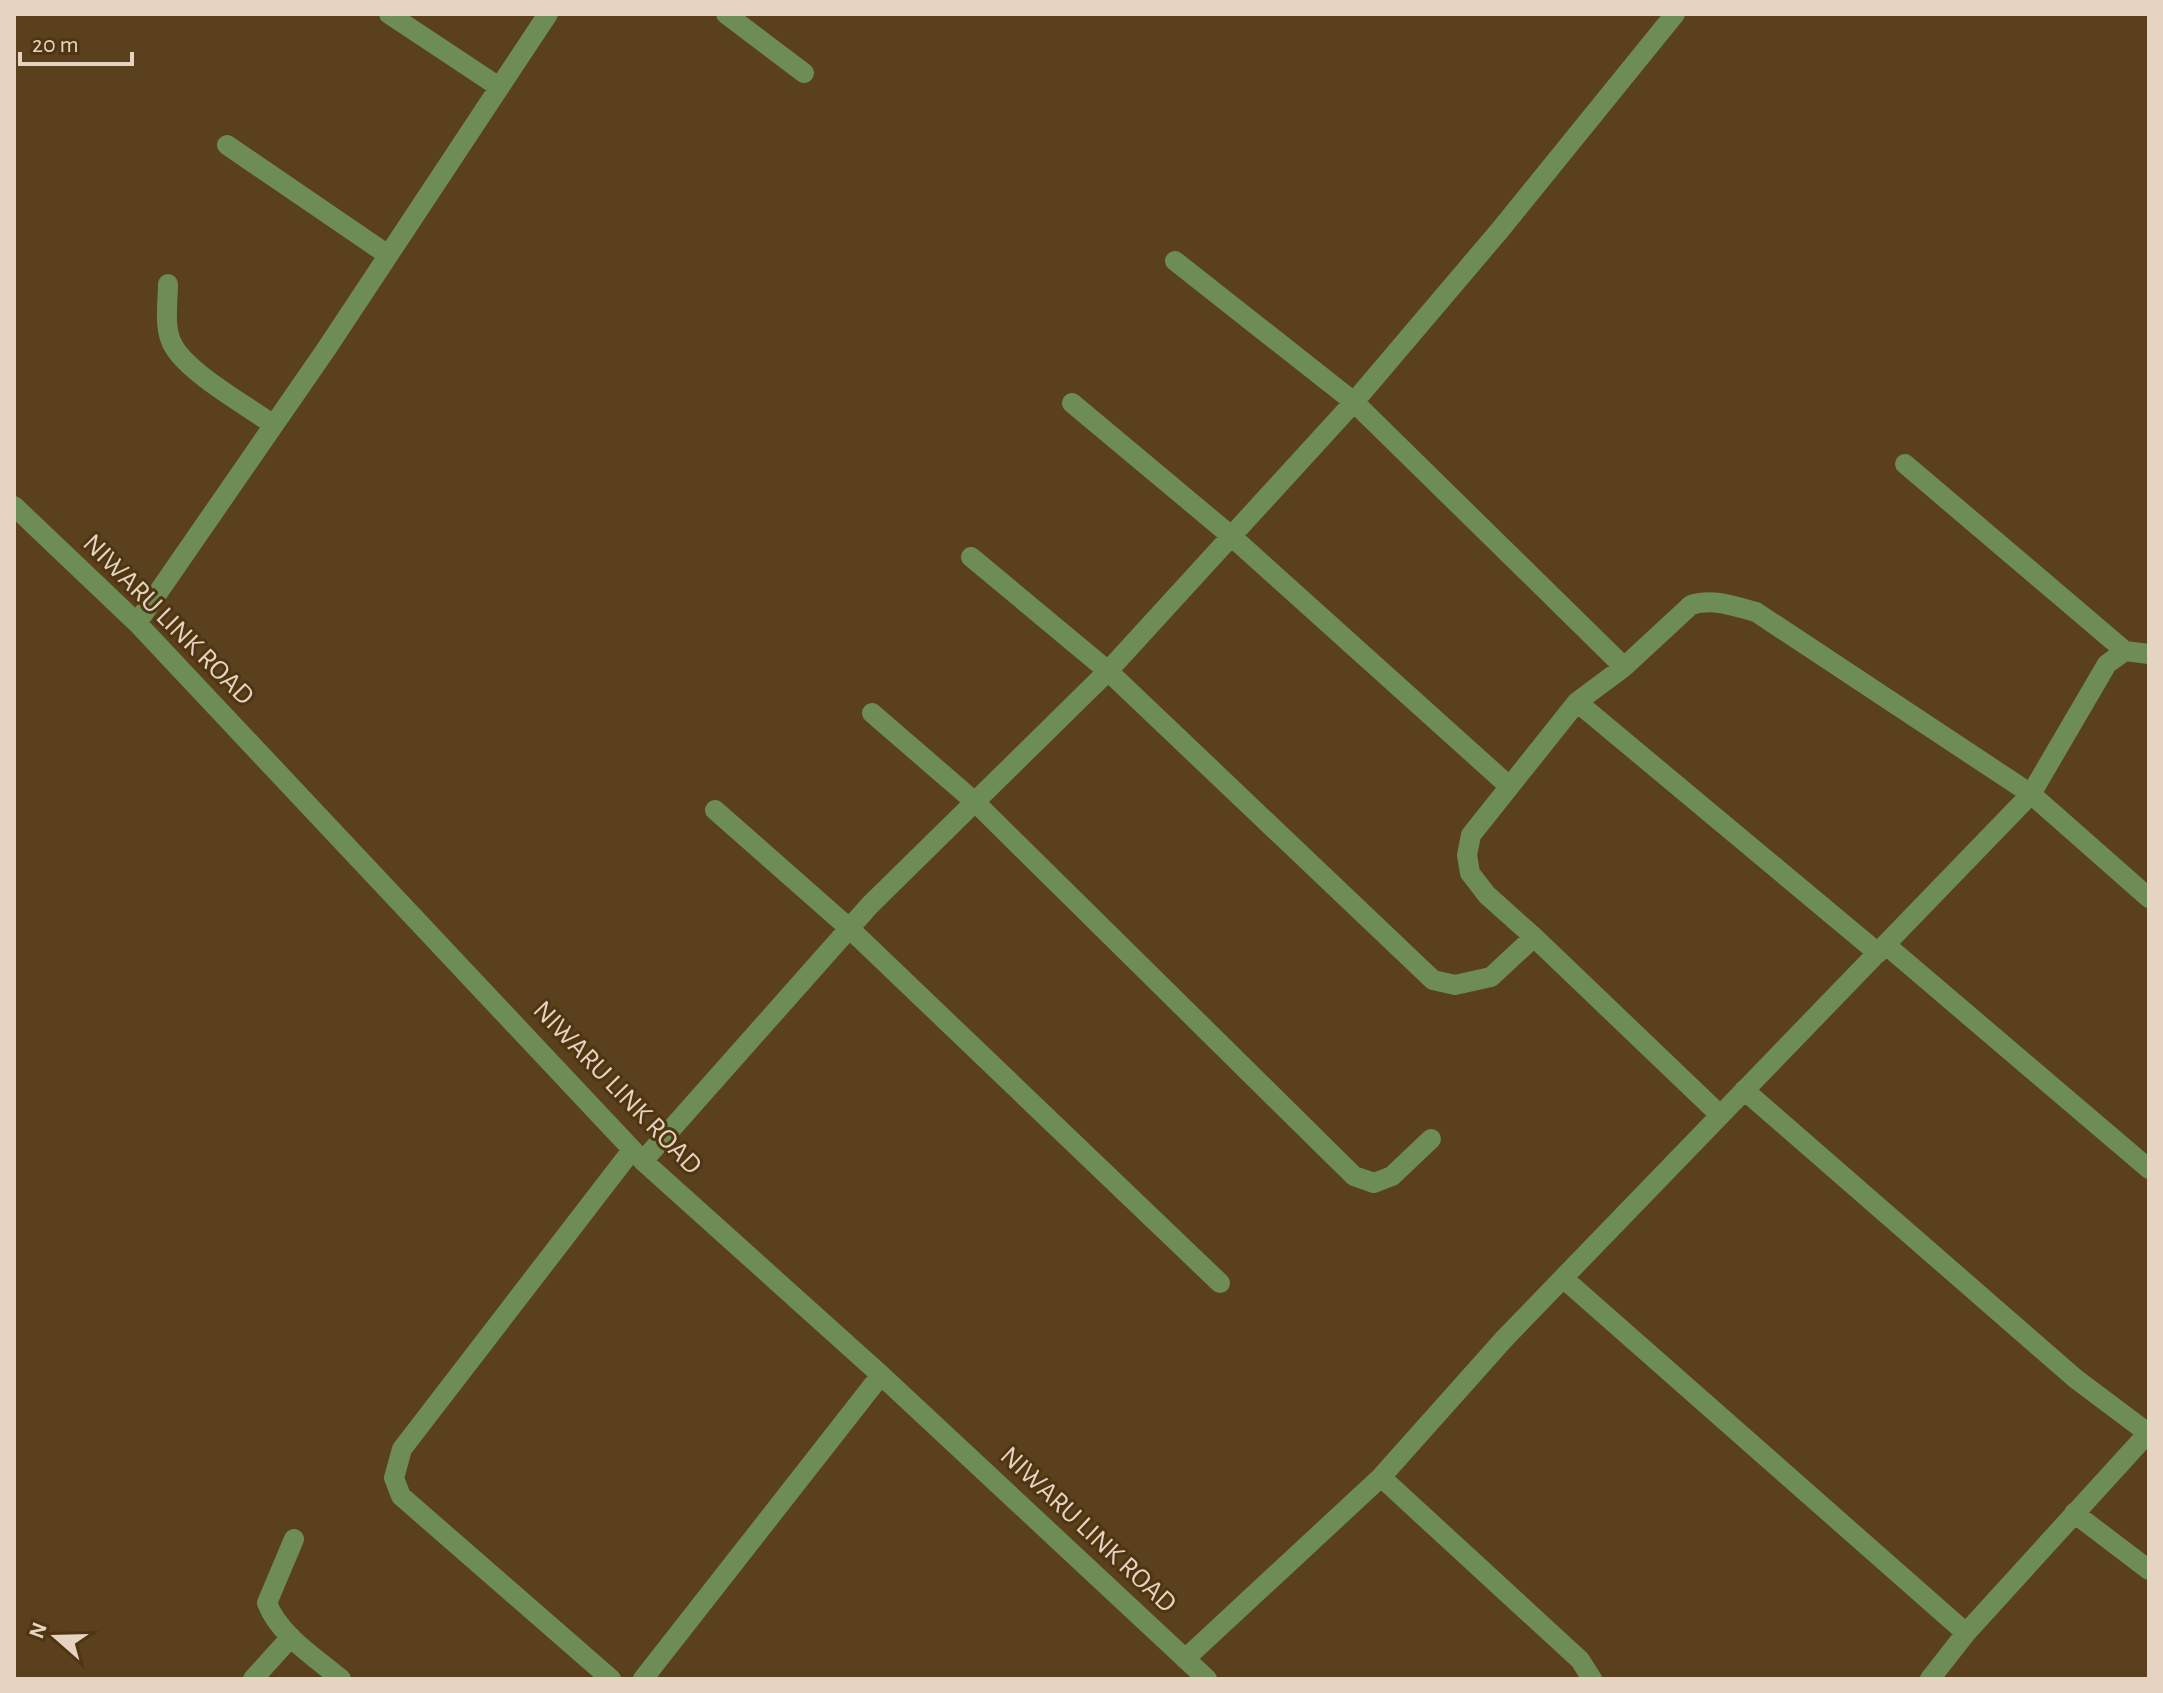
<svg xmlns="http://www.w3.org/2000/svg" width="2163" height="1693" font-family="'Alegreya Sans',sans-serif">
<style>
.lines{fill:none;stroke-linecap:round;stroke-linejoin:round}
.minor{stroke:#6d8d55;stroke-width:20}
.labels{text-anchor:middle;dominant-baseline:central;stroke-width:6;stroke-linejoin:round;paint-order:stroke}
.street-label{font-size:28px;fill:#e4d4c1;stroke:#4f3511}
</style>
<rect width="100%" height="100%" fill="#5a401c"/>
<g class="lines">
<path class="minor" d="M389,14L499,87
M726,14L804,73
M227,145L388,255
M1175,261L1354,402L1624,667
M168,284C168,303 163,330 174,347C190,374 247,406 274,425
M1072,403L1230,535L1509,786
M1905,464L2125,651
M14,506L137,623L643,1161L881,1375L1207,1679
M971,557L1108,671L1433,980L1455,985L1491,977L1534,937
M137,623L327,348L548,14
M1577,702L1878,953
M872,713L975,802L1354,1176L1374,1183L1392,1176L1431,1139
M715,810L849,928L1220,1283
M1886,945L2149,1169
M1744,1090L2076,1379L2148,1433
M1720,1115L1534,937L1487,895L1470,873L1467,855L1471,835L1577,702L1624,667L1691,605C1713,598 1734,606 1756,612L2031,794L2107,664L2125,651L2149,654
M643,1161L870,905L1108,671L1354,402L1500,230L1675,14
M1563,1278L1966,1633
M1381,1477L1580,1660L1592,1679
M2074,1513L2149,1570
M294,1539L267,1603C279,1635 315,1657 341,1679
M1185,1659L1381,1477L1505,1338L2031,794L2149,898
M253,1679L291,1637
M611,1679L401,1496L394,1478L402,1449L632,1150
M643,1679L881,1375
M1930,1679L1966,1633L2149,1432"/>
</g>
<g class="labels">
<g class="street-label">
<text transform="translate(168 620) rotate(45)">NIWARU LINK ROAD</text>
<text transform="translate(617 1088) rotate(46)">NIWARU LINK ROAD</text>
<text transform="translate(1088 1530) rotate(43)">NIWARU LINK ROAD</text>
</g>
</g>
<rect width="2163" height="1693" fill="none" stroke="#e4d4c1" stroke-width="32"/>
<g transform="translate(56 1637) rotate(290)" stroke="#4f3511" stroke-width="6" paint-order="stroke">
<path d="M0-6L14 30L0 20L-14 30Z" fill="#e4d4c1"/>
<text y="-12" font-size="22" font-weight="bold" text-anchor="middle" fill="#e4d4c1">N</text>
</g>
<path d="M20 52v12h112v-12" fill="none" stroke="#e4d4c1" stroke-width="4"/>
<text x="32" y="52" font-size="24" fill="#e4d4c1" stroke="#4f3511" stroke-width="6" paint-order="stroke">20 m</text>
</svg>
